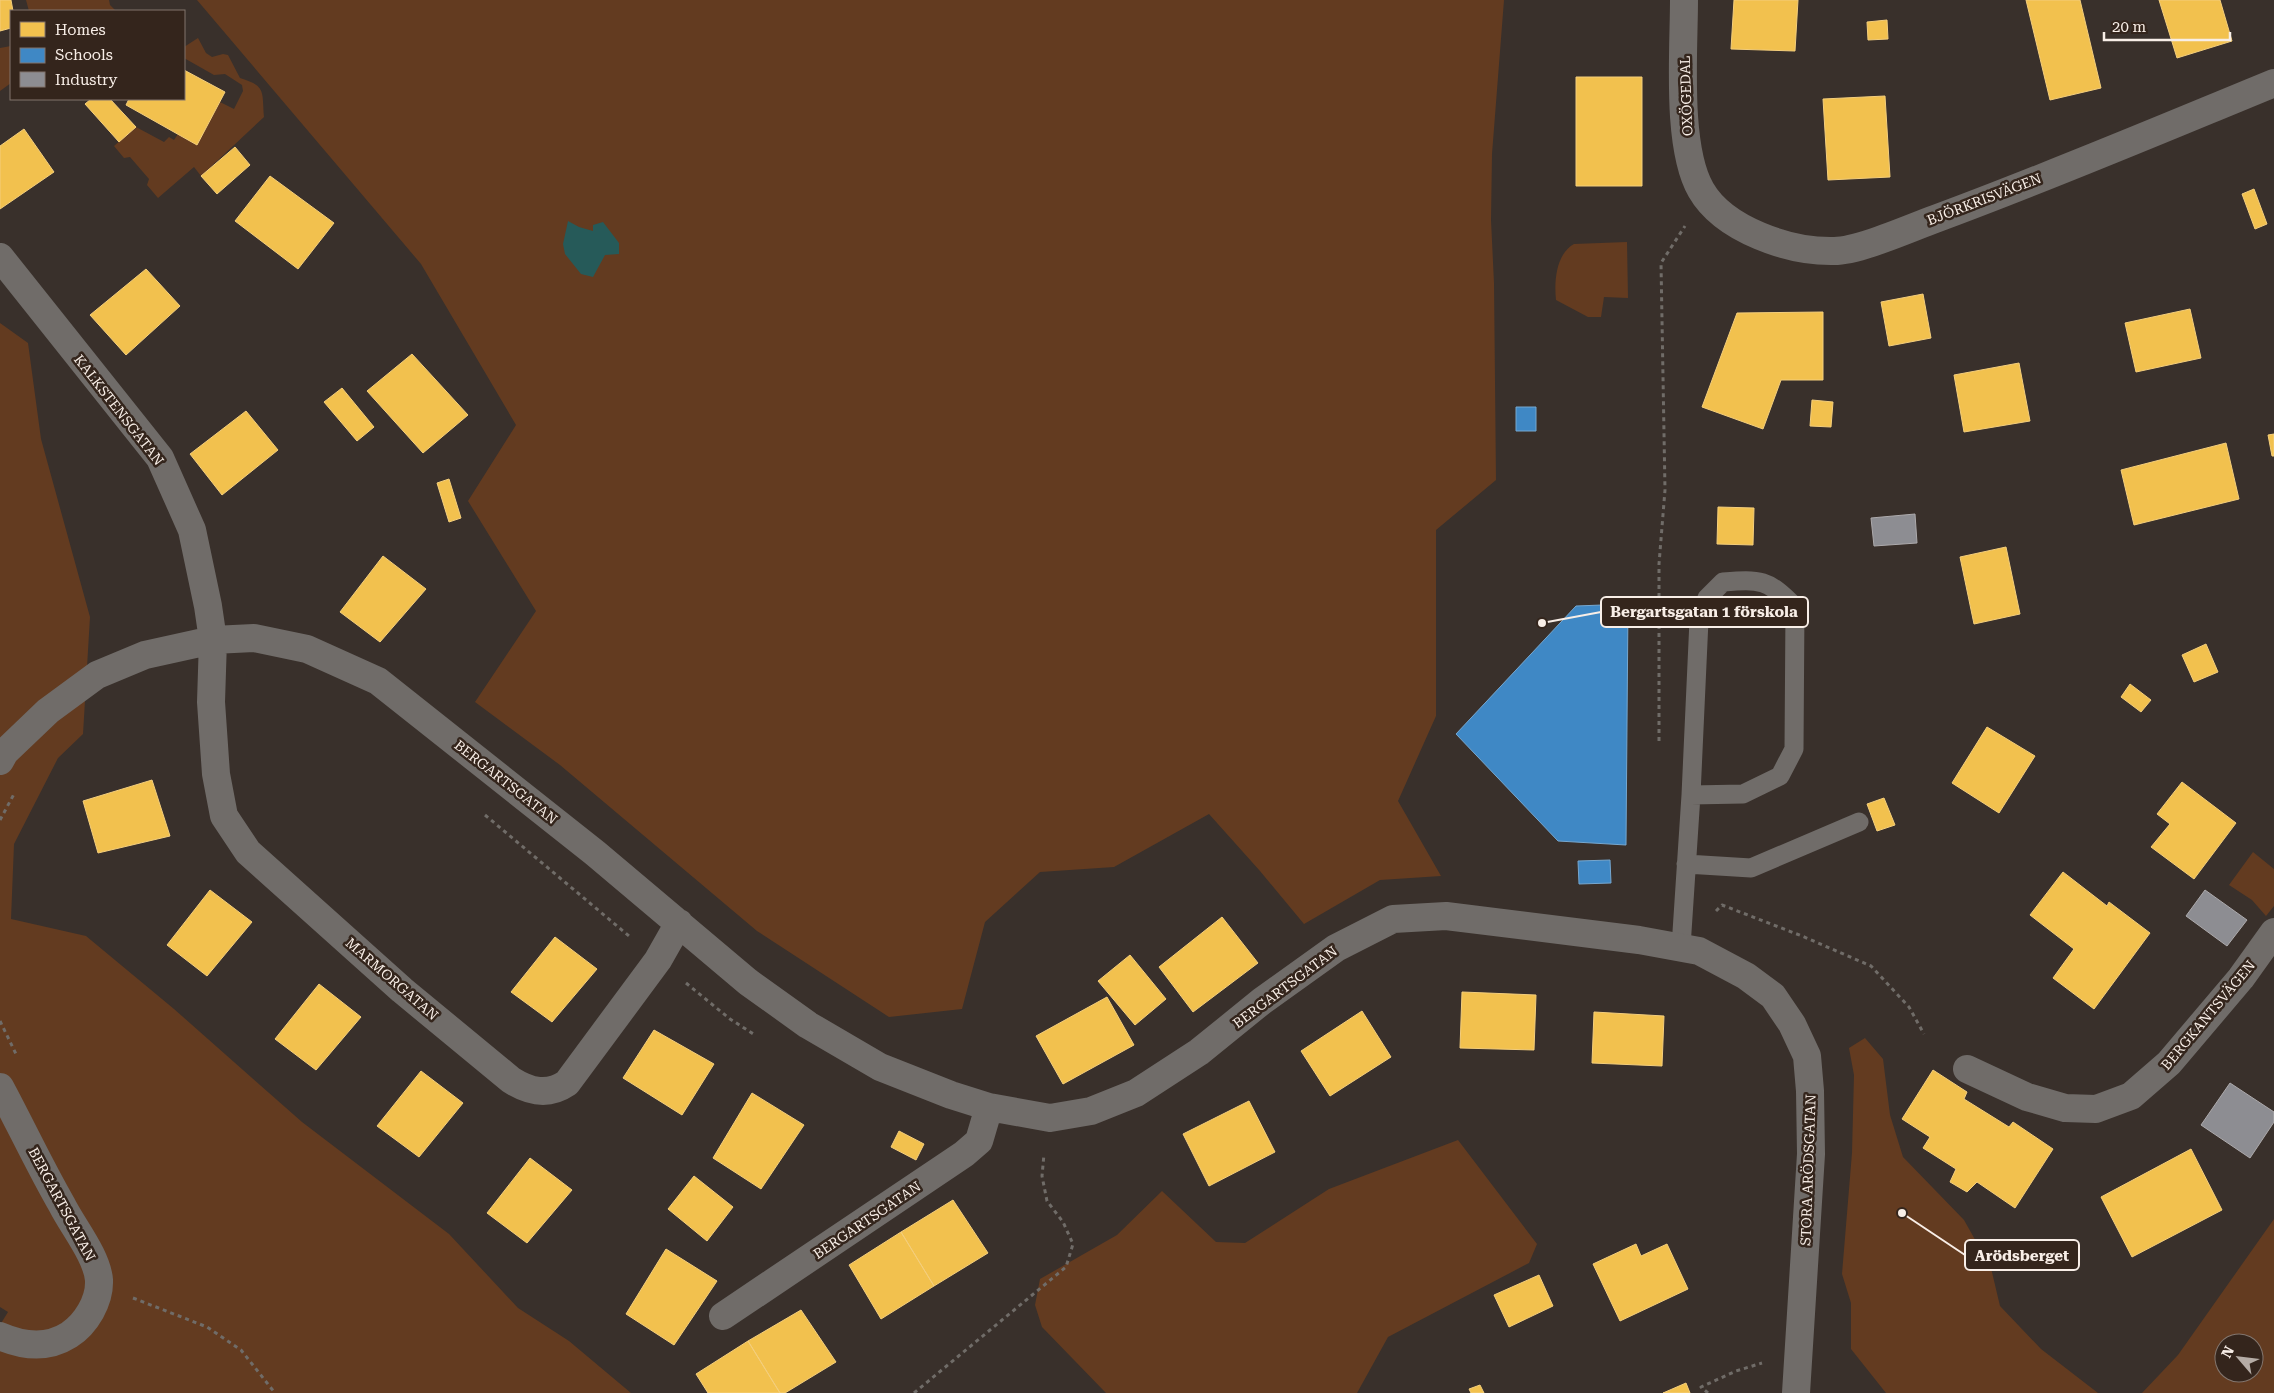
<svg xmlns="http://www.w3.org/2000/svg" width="2274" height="1393" font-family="'Roboto Serif',serif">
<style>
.green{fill:#633b20;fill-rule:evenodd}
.water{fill:#265a59}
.homes{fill:#f2c14e;stroke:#f4ce7c}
.schools{fill:#3f88c5;stroke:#76a7cf}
.industry{fill:#8d8d92;stroke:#adaaac}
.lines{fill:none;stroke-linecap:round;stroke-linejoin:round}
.path{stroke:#706c68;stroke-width:3;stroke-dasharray:4 4;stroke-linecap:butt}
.service{stroke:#706c69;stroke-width:19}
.minor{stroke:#706c69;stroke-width:28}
.labels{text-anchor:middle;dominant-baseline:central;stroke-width:5;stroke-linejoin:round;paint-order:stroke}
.street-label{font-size:14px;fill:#f8eee7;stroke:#34251c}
.leader{fill:none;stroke:#f8eee7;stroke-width:2}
.callout-dot{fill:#f8eee7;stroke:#34251c;stroke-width:2}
.callout{fill:#34251c;stroke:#f8eee7;stroke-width:2}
.callout-label{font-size:15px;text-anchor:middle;font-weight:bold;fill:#f8eee7}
</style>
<rect width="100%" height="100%" fill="#39302b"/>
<path class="green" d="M26,0H109L110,5L116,11H29Z
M197,0H1504L1492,154L1491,220L1494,283L1496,480L1436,530V716L1398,801L1441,876L1380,880L1304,924L1260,871L1209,814L1114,867L1040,872L985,922L962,1009L889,1017L757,931L560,765L475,702L536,611L468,501L516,425L421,264Z
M198,38L206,53L212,57L223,54L228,55L240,78C266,86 262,91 264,117L201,176L194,167L158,198L147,185L149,179L130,157L124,158L114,146L136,127L164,142L169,137L174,140L178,134L197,145L220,102L234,109L243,91L242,85L225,74L214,75L184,58V47Z
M11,46V83L0,91V48Z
M1627,242L1628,298L1604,297L1601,317H1588L1556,300C1554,281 1556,254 1574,244Z
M0,323L28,343L41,439L90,617L83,734L58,758L14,844L11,919L86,936L174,1009L302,1122L449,1234L518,1308L569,1341L631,1393H0V1325L8,1312L0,1307Z
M2253,852L2274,869V906L2266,916L2252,900L2229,885Z
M1865,1038L1883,1059L1890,1115L1903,1157L1964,1220L1991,1268L2000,1306L2041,1349L2098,1393H1886L1851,1349V1303L1842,1274L1852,1153L1854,1075L1849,1048Z
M1458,1140L1537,1244L1529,1263L1388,1337L1357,1393H1106L1042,1327L1035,1305L1040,1279L1117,1235L1162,1191L1216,1242L1245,1243L1329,1189Z
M2274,1219V1393H2142L2178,1355ZM2224,1343H2254V1373H2224Z"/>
<path class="water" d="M568,221L579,227L593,231V225L603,222L619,243V254L605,255L593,277L581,274L565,254L563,244Z"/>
<path class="homes" d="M0,0H11L13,11L11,28L0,31Z
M1734,0H1798L1795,51L1731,49Z
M2026,0H2080L2101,88L2050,100Z
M2159,0H2220L2232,41L2177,58Z
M1887,20L1888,39L1868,40L1867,22Z
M184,70L225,92L197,145L126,105L129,99H184Z
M1576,77H1642V186H1576Z
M1885,96L1890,177L1828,180L1823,99Z
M91,99H110L136,127L119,142L85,104Z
M24,129L54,172L0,209V146Z
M235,147L250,165L217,194L201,176Z
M270,176L334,223L298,269L235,221Z
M2254,189L2267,224L2255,229L2242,194Z
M146,269L180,306L126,355L90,315Z
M1923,294L1931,338L1889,346L1881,302Z
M2190,309L2201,358L2136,372L2125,323Z
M1823,312V380H1781L1763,429L1702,407L1737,313Z
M412,354L468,415L423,453L367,391Z
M2019,363L2030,421L1964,432L1954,375Z
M342,388L374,427L357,441L324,402Z
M1812,400L1833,402L1831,427L1810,426Z
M246,411L278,450L222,495L190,454Z
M2274,434V456H2272L2268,435Z
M2226,443L2239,499L2134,525L2121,470Z
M449,479L461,518L449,522L437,483Z
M1718,507L1754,508L1753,545L1717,544Z
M2006,547L2020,614L1974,624L1960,557Z
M383,556L426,589L380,642L340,612Z
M2206,644L2218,672L2194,682L2182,655Z
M2130,684L2151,700L2141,712L2121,697Z
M1987,727L2035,756L1999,813L1952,783Z
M152,780L170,836L98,853L83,801Z
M2182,782L2236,823L2194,879L2151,847L2170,824L2157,814Z
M1884,798L1895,825L1877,831L1867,804Z
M2063,872L2107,906L2109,902L2150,933L2094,1009L2053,978L2074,949L2030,915Z
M210,890L252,922L207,976L167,945Z
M1222,917L1258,963L1193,1012L1159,967Z
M555,937L597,969L552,1022L511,992Z
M1130,955L1166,999L1135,1025L1098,981Z
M319,984L361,1017L316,1070L275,1039Z
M1462,992L1536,995L1534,1050L1460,1048Z
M1107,997L1134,1045L1063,1084L1036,1036Z
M1362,1011L1391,1057L1330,1096L1301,1051Z
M1594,1012L1664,1016L1662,1066L1592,1063Z
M654,1030L714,1064L682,1115L623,1078Z
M1933,1070L1967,1092L1964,1099L2009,1127L2013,1122L2053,1149L2015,1208L1977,1182L1967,1192L1950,1182L1956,1169L1923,1148L1930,1137L1902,1119Z
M421,1071L463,1103L419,1157L377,1126Z
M752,1093L804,1125L761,1189L713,1158Z
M1249,1101L1275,1152L1209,1186L1183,1134Z
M899,1131L924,1144L916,1160L891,1147Z
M2191,1149L2222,1210L2132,1257L2101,1197Z
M530,1158L572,1190L527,1243L487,1213Z
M694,1176L733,1207L707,1241L668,1209Z
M953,1200L988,1253L934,1286L901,1232Z
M901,1232L934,1286L881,1319L849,1265Z
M1636,1244L1641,1256L1667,1244L1688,1289L1620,1321L1593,1264Z
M666,1249L717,1281L674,1345L626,1314Z
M1539,1275L1553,1306L1509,1327L1494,1295Z
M801,1310L836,1362L785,1393H780L748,1341Z
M748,1341L780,1393H708L696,1374Z
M1686,1383L1690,1393H1663Z
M1480,1385L1484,1393H1471L1469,1389Z"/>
<path class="schools" d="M1516,407H1536V431H1516Z
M1628,604L1626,845L1558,841L1456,734L1576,606Z
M1610,860L1611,883L1579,884L1578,861Z"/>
<path class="industry" d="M1915,514L1917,543L1874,546L1871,518Z
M2205,890L2247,920L2227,946L2186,916Z
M2230,1083L2274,1112V1122L2250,1158L2201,1125Z"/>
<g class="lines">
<path class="path" d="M1659,741V564L1665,490L1661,263L1685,226
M485,815L629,936
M0,820L14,794
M1716,911L1722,905L1802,936L1871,966L1909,1007L1924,1034
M686,983L730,1019L755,1035
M0,1021L16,1054
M133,1298L207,1327L241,1350L275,1393
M914,1393L1066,1267L1073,1244L1063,1222L1047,1201L1042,1176L1044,1154
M1708,1393L1701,1387L1736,1371L1762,1363"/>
<path class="service" d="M1686,864L1751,868L1859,822
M1681,947L1691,795L1699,620L1707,598L1723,582C1760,579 1768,579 1795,607L1794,749L1780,776L1743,794L1691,795"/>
<path class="minor" d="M1684,0C1684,51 1676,147 1701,190C1724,230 1790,252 1834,251C1859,251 1910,228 1935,219C2049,177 2162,129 2274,83
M0,257L160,458L192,530L208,606L213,640L211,702L216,774L224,816L248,852L402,990L511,1080C530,1092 548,1096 567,1083L658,960L679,923
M0,761L5,752L48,711L97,675L145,655L213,640L254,638L307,649L378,681L595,853L748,982L808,1025L880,1067L951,1095L989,1107L1050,1118L1091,1111L1136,1093L1199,1052L1262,1001L1336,948L1393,919L1446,916L1639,940L1699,951L1746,976L1773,996L1792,1024L1807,1056L1810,1091L1811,1154L1796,1393
M1967,1069L2027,1097L2065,1108L2096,1109L2131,1096L2169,1063L2241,978L2274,932
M0,1087C21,1126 40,1167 62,1205C73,1227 97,1256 99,1280C100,1301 86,1324 69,1335C47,1349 23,1346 0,1336
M723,1316L964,1154L979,1141L989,1107"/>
</g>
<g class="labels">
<g class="street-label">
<text transform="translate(1686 96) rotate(-92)">OXÖGEDAL</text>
<text transform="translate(1984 199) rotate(-21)">BJÖRKRISVÄGEN</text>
<text transform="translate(119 410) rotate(52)">KALKSTENSGATAN</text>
<text transform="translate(506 782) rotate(38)">BERGARTSGATAN</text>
<text transform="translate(392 979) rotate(41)">MARMORGATAN</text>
<text transform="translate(1285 987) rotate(-37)">BERGARTSGATAN</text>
<text transform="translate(2208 1015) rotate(-50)">BERGKANTSVÄGEN</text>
<text transform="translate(1808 1170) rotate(-88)">STORA ARÖDSGATAN</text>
<text transform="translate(62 1204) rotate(62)">BERGARTSGATAN</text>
<text transform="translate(867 1220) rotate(-34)">BERGARTSGATAN</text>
</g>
</g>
<path class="leader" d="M1542 623L1601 612M1902 1213L1965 1255"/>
<g class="callout-dot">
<circle cx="1542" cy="623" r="5"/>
<circle cx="1902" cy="1213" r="5"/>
</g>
<g class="callout">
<rect x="1601" y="597" width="207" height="30" rx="5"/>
<rect x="1965" y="1240" width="114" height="30" rx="5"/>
</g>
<g class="callout-label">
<text x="1704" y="617">Bergartsgatan 1 förskola</text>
<text x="2022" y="1261">Arödsberget</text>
</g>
<rect x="10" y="10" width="175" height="90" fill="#34251c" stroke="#82756d"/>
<rect x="20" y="22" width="25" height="15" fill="#f2c14e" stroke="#82756d"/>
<text x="55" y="35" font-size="15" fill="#f8eee7">Homes</text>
<rect x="20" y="48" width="25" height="15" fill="#3f88c5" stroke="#82756d"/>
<text x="55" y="60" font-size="15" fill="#f8eee7">Schools</text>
<rect x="20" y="72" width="25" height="15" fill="#8d8d92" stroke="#82756d"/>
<text x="55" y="85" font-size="15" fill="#f8eee7">Industry</text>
<g transform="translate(2239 1358) rotate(298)"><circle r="24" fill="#34251c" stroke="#82756d"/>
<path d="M0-4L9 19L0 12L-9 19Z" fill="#b5aca5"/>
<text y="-8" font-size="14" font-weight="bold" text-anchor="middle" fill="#f8eee7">N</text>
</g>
<path d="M2104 32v8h126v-8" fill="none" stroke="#f8eee7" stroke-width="2.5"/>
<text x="2112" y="32" font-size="15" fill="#f8eee7" stroke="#34251c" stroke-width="4" paint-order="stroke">20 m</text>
</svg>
